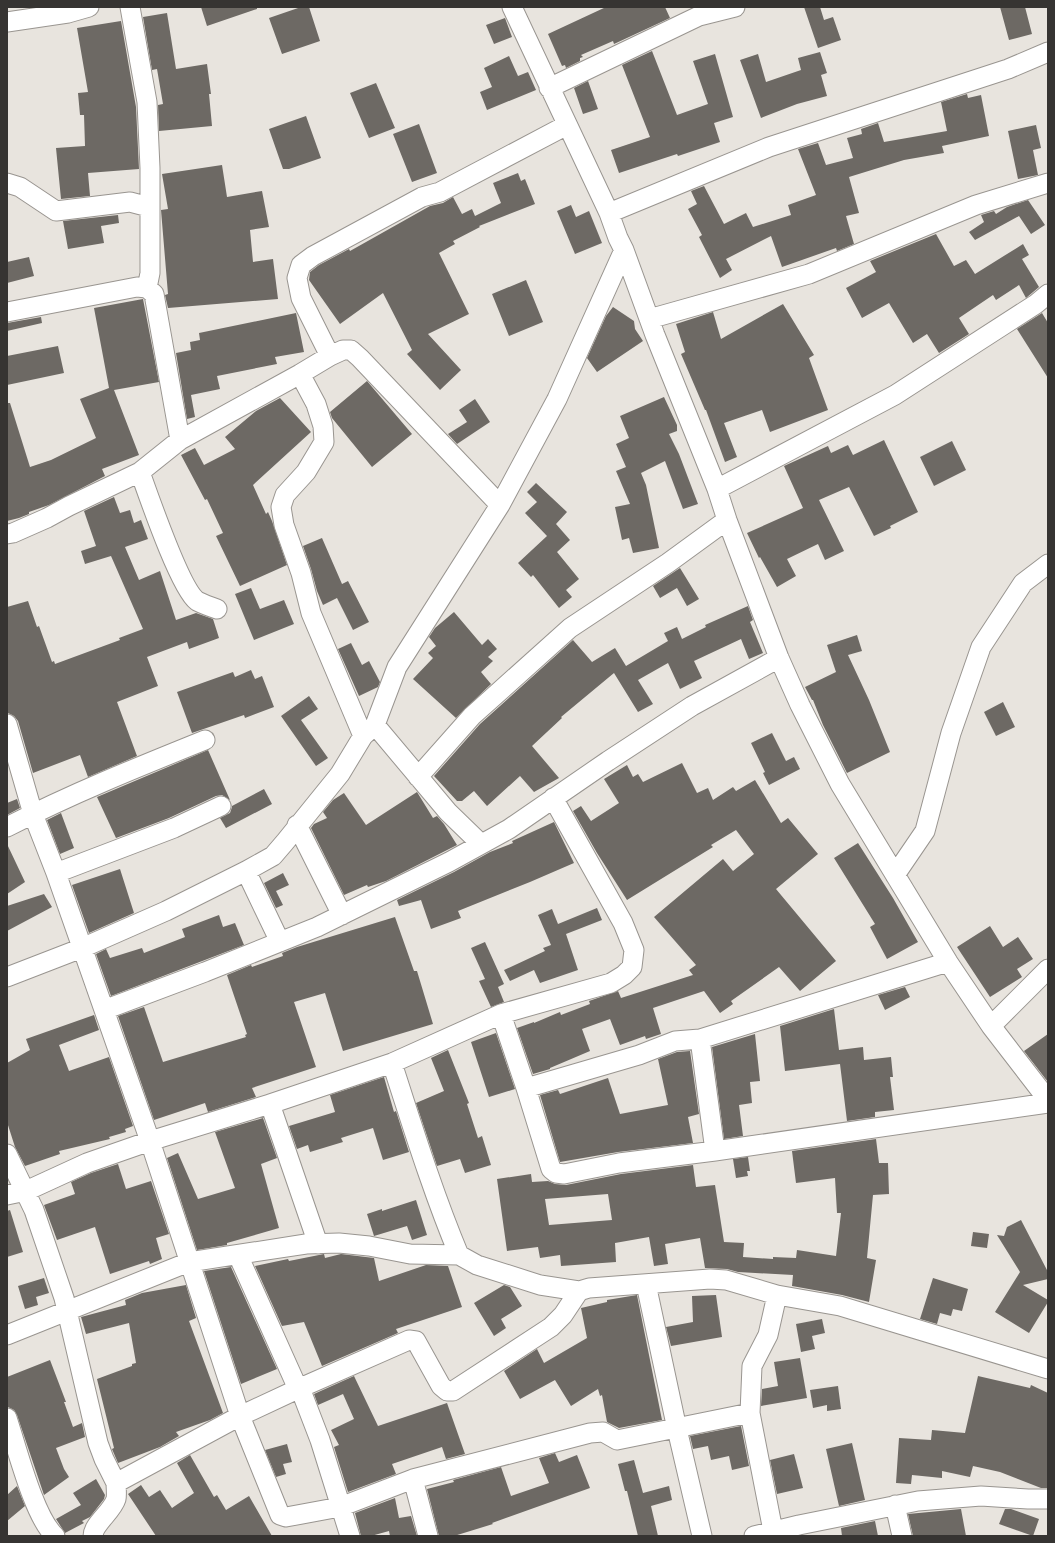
<svg xmlns="http://www.w3.org/2000/svg" width="1055" height="1543" font-family="Arial,sans-serif">
<style>
.building{fill:#6d6964;fill-rule:evenodd}
.lines{fill:none;stroke-linecap:round;stroke-linejoin:round}
.street-casing{stroke:#999590;stroke-width:21}
.street{stroke:#fff;stroke-width:19}
</style>
<rect width="100%" height="100%" fill="#e8e4de"/>
<path class="building" d="M201,7H257V9L207,26Z
M301,7H309L320,41L282,54L269,18Z
M606,7H665L670,18L614,44L613,41L581,55L583,57L580,58V61L566,68L565,65L562,66L548,34Z
M804,7H820L824,20L833,17L841,40L818,48Z
M1000,7H1025L1032,34L1009,40Z
M167,13L176,69L207,64L211,94H209L212,126L159,131L158,105L163,104L157,69L152,70L143,17Z
M505,18L512,37L494,44L486,25Z
M121,21L136,107L139,169L88,173L90,196L61,199L56,148L85,146L84,115H80L78,93L88,92L77,28Z
M652,51L677,115L708,104L693,61L715,54L733,117L714,123L720,142L678,156L677,154L619,173L611,150L650,137L622,65Z
M820,52L827,73L821,75L827,96L797,104L761,118L740,60L758,54L766,82L801,70L798,58Z
M509,56L518,76L528,72L536,90L487,110L480,92L492,87L484,68Z
M588,81L598,109L583,114L574,88Z
M376,83L395,128L369,138L350,93Z
M967,94L968,98L981,95L989,136L942,146L944,153L904,160L849,177L859,213L846,216L854,244L837,251L836,248L782,267L771,236L726,259L732,270L720,278L699,237L702,235L688,209L697,204L691,191L704,186L724,224L746,213L753,227L791,215L788,205L816,195L798,149L818,143L826,165L853,158L847,138L862,134L861,129L878,123L884,142L947,131L941,102Z
M306,116L321,158L289,169H283L269,129Z
M419,124L437,173L412,182L393,134Z
M1036,125L1041,148L1033,150L1038,175L1018,179L1008,131Z
M222,165L227,197L262,191L269,227L250,230L253,262L273,259L278,299L168,308L165,295L168,294L161,210L168,209L162,174Z
M518,173L521,181L525,179L535,204L479,226L480,227L453,241L455,244L439,253L469,314L428,334L461,370L440,390L407,354L412,350L383,293L340,324L309,280L310,272L319,265L349,249L350,251L430,206L443,203L453,197L462,214L472,209L475,216L501,203L493,183Z
M1028,200L1045,225L1031,234L1019,216L975,240L969,232L984,222L981,215L994,211L996,214L1007,207Z
M571,205L576,217L589,211L602,243L575,254L557,211Z
M118,215L119,223L101,226L104,243L68,249L63,221Z
M936,234L954,266L966,260L975,274L1023,244L1029,255L1022,259L1039,287L1026,298L1019,285L996,300L993,295L959,318L969,334L939,353L927,334L913,343L889,303L862,318L846,288L876,272L870,261Z
M29,257L34,276L7,283V262Z
M526,280L543,322L509,336L492,294Z
M143,299L159,382L114,390L139,455L102,469L105,476L49,505L29,512V514L19,518L7,521V403H10L30,467L51,460L96,438L80,399L109,388L94,308Z
M783,304L814,355L809,358L828,410L770,432L762,410L724,423L737,457L725,462L706,410H705L681,354L685,352L676,324L713,312L721,339Z
M613,307L634,321L635,329L643,341L597,372L587,358L606,316Z
M296,313L304,352L275,357L277,364L217,376L220,389L191,395L195,417L187,419L176,353L191,350L190,342L200,340L199,333Z
M1042,313L1048,323V378L1017,329Z
M41,317L42,323L7,331V323Z
M58,346L64,373L7,385V356Z
M367,381L412,434L372,467L332,418L330,412Z
M664,397L677,425V431L669,434L679,454L698,504L683,509L665,461L641,473L646,485L659,548L633,553L629,538L622,540L615,507L630,504L616,471L626,467L616,444L629,438L620,416Z
M280,398L311,432L253,485L266,514L268,512L272,521L287,565L240,586L216,536L223,533L207,499L205,500L181,455L195,448L204,465L235,449L225,437L256,411Z
M475,399L490,422L457,444L448,434L467,422L459,410Z
M884,440L918,512L890,526L891,528L874,536L849,487L819,500L844,551L825,560L818,544L787,559L796,576L777,587L760,557L759,558L747,533L803,508L784,466L828,446L831,453L848,445L853,455Z
M952,441L966,470L934,486L920,457Z
M536,483L567,512L556,524L570,540L557,552L579,579L566,590L572,597L559,608L533,575L531,577L518,563L547,536L525,513L537,502L527,492Z
M114,497L120,513L130,510L134,523L141,520L148,539L125,547L139,580L160,571L176,620L196,613L213,619L219,638L189,649L187,642L147,657L158,686L117,702L137,756L88,777L80,755L33,773L18,721L14,716L8,713L7,710V607L28,601L37,627L39,626L52,662L54,661L55,664L120,640L119,638L143,629L111,556L85,564L81,551L96,546L84,511Z
M322,538L342,584L348,581L369,622L353,630L337,598L323,605L317,591L311,569L303,546Z
M680,568L699,599L687,606L677,588L660,598L653,586Z
M251,588L260,609L284,600L294,624L254,640L235,594Z
M748,606L753,620L750,622L763,653L749,659L741,639L694,661L702,678L680,689L668,663L638,680L653,704L638,712L614,673L561,717L562,718L532,746L559,778L534,792L520,776L487,806L474,791L462,801H457L434,776L480,724L573,640L592,662L615,648L626,666L668,641L664,633L677,627L682,639L706,627L705,625Z
M454,612L482,645L488,639L497,649L488,657L493,661L481,672L491,684L456,718L413,679L433,658L428,653L436,646L429,637L435,628Z
M857,635L862,651L848,655L869,700L890,752L847,773L823,725L813,700H812L805,687L836,672L827,645Z
M351,643L362,665L369,661L380,682L378,687L359,696L338,649Z
M251,670L255,679L262,676L274,707L245,718L244,715L192,733L177,692L233,672L235,677Z
M309,696L318,709L301,720L328,758L316,766L281,716Z
M1003,702L1015,727L996,736L984,712Z
M772,733L786,761L794,757L800,769L769,785L763,773L765,772L751,743Z
M208,750L230,800L222,795L216,796L169,818L116,838L97,797Z
M682,763L697,793L708,788L713,800L733,787L736,791L755,780L781,823L788,818L818,854L776,889L836,961L800,991L779,967L731,1001L733,1004L720,1013L704,991L653,1008L661,1034L646,1039L645,1036L620,1045L610,1019L582,1029L590,1051L550,1068V1069L533,1074L517,1028L534,1022V1023L560,1012L561,1015L590,1004L589,1001L618,991L621,998L693,975L689,970L696,965L654,917L723,859L733,871L754,854L736,830L711,845L713,847L627,900L597,853L573,811L581,806L591,821L619,803L604,779L627,765L633,777L638,774L643,782Z
M264,789L272,804L226,828L220,818L230,813L232,807L231,804L232,806Z
M417,792L433,818L437,816L444,824L457,845L386,881L368,887L367,885L344,895L311,828L314,824L327,818L323,812L333,800L344,793L366,825Z
M17,799L20,808L7,815V803Z
M61,813L74,848L60,854L47,820Z
M554,822L574,863L530,882L458,911L461,918L431,929L421,900L399,906L397,900L454,872L490,852L513,843L512,841Z
M858,843L893,898L918,942L887,959L870,927L875,924L834,858Z
M7,844L25,882L7,894Z
M120,869L134,913L89,933L72,885Z
M283,873L289,885L276,891L283,905L276,908L264,883Z
M44,894L52,907L7,931V906Z
M597,908L602,920L566,934L578,970L540,983L534,970L510,981L504,970L545,951L543,948L551,945L538,915L552,909L558,924Z
M219,915L223,927L235,923L244,945L111,996L96,954L106,949L110,958L142,948L144,953L185,937L182,929Z
M395,917L414,971H417L433,1024L343,1051L325,993L294,1002L316,1067L252,1088L256,1097L208,1112L205,1103L154,1120L118,1016L144,1007L163,1062L246,1037L245,1035L247,1034L227,975L251,965L252,967L283,956L282,953L297,947Z
M990,926L1003,947L1018,937L1033,959L1017,969L1022,977L990,997L957,947Z
M485,942L504,984L498,987L504,1002L491,1007L479,981L485,979L471,948Z
M905,987L910,997L885,1010L878,995Z
M834,1009L839,1050L863,1047L864,1060L891,1057L893,1077H890L894,1110L875,1112V1117L847,1121L840,1064L785,1071L780,1026Z
M94,1015L99,1030L59,1045L69,1071L109,1057L133,1126L125,1129L126,1132L109,1137L110,1139L59,1151L60,1154L25,1166L15,1147L7,1122V1063L30,1050L26,1039Z
M496,1033L515,1089L489,1097L471,1042Z
M755,1034L760,1081L750,1082L752,1103L739,1105L743,1136L724,1139L712,1047Z
M1048,1034V1082L1024,1051Z
M448,1050L469,1103L467,1104L478,1138L482,1136L491,1165L465,1173L460,1159L437,1166L416,1103L444,1091L431,1058Z
M690,1051L699,1114L688,1117L693,1143L618,1152L560,1162L540,1095L558,1090L560,1094L608,1078L620,1114L668,1105L658,1059L677,1052Z
M384,1077L394,1112L396,1111L409,1152L383,1160L373,1128L341,1138L343,1142L310,1152L308,1145L297,1149L289,1126L335,1112L330,1095Z
M263,1118L277,1158L261,1164L279,1228L227,1243V1245L197,1250L167,1158L178,1153L198,1199L235,1188L215,1132Z
M876,1139L879,1163H888L889,1194L873,1195L867,1258L876,1260L869,1302L842,1295L792,1286L793,1275L738,1272L727,1269L705,1268L700,1238L665,1244L668,1264L654,1266L649,1237L615,1243L616,1262L561,1266L560,1255L540,1258L538,1247L507,1251L497,1179L531,1174L532,1182L548,1181L555,1184L566,1185L621,1174L693,1165L696,1187L715,1185L724,1242L744,1243L743,1257L773,1259V1257L796,1258L797,1250L836,1256L841,1213H837L835,1178L796,1183L792,1151ZM608,1194L612,1220L549,1225L545,1199Z
M748,1157L750,1171H747L748,1176L736,1178L733,1159Z
M118,1164L126,1189L151,1181L169,1234L156,1238L162,1259L150,1264L149,1261L110,1274L95,1227L57,1240L44,1205L75,1194L71,1182L91,1173Z
M416,1200L427,1235L412,1240L407,1226L374,1236L367,1214L382,1209V1211Z
M10,1210L23,1252L7,1257V1211Z
M1021,1220L1048,1272V1279L1023,1285L1048,1300V1302L1029,1333L995,1312L1020,1272L997,1235L1004,1236L1007,1227Z
M973,1232L989,1234L987,1248L971,1246Z
M324,1254L325,1258L341,1254L374,1258L379,1281L426,1265L448,1266L462,1307L396,1329L398,1333L322,1366L304,1322L282,1326L255,1266L288,1259L289,1261Z
M231,1267L277,1369L241,1384L204,1271Z
M44,1278L49,1293L36,1297L38,1305L25,1309L18,1286Z
M933,1278L968,1289L962,1311L953,1309L951,1316L940,1313L937,1324L920,1319Z
M186,1285L196,1318L189,1321L223,1413L210,1420L176,1432L179,1436L160,1447L118,1463L112,1449L114,1448L97,1379L132,1366V1364L136,1363L129,1323L86,1334L81,1317L126,1305L125,1300L142,1293Z
M504,1285L510,1287L522,1306L501,1319L506,1328L494,1336L474,1303Z
M637,1295L662,1420L619,1428L607,1422L602,1395L600,1396L598,1389L571,1406L555,1380L520,1399L504,1371L537,1349L544,1363L587,1338L581,1308L607,1302V1300Z
M716,1295L722,1337L671,1346L666,1327L693,1322L692,1296Z
M822,1319L825,1333L812,1336L815,1349L801,1352L796,1324Z
M800,1358L807,1398L761,1406L762,1389L778,1386L774,1362Z
M50,1360L66,1402H64L73,1427L82,1423L85,1437L56,1448L64,1469L69,1477L44,1495L17,1415L14,1410L8,1407L7,1404V1377Z
M354,1376L378,1426L447,1403L465,1454L446,1459L442,1447L392,1464L396,1474L348,1492L334,1447L339,1445L331,1430L354,1419L343,1394L318,1405L314,1394Z
M978,1376L1030,1388L1031,1385L1048,1393V1488H1041L1000,1472L973,1466L970,1477L942,1471V1478L912,1475L911,1484L896,1483L899,1438L931,1440L932,1430L965,1433Z
M838,1386L841,1409L827,1411V1405L813,1408L810,1390Z
M741,1426L749,1466L732,1470L729,1456L711,1460L708,1446L693,1449L690,1436Z
M852,1443L865,1500L839,1506L826,1449Z
M287,1444L292,1462L283,1464L286,1474L276,1477L265,1450Z
M555,1453L559,1462L577,1455L590,1488L492,1523L493,1524L454,1536H439L427,1489L454,1482L453,1480L501,1467L511,1496L549,1483L539,1458Z
M794,1454L803,1488L777,1494L770,1460Z
M190,1455L214,1497L217,1495L226,1510L249,1496L272,1536H156L128,1494L141,1485L149,1497L160,1490L172,1508L194,1493L177,1463Z
M634,1460L643,1493L669,1486L672,1500L651,1506L658,1536H638L627,1491H625L618,1464Z
M96,1479L105,1495L104,1499L90,1517L82,1521L84,1523L65,1533L56,1519L81,1505L73,1493Z
M17,1486L25,1506L7,1521V1495Z
M395,1498L399,1518L411,1516L417,1536H390L389,1531L371,1536H361L355,1513Z
M961,1509L966,1536H913L908,1514Z
M1005,1509H1011L1039,1519L1033,1536L999,1524Z
M875,1521L878,1536H842L841,1528Z"/>
<g class="lines">
<g class="street-casing">
<path id="street" d="M130,7L147,102L150,168V273L147,288
M512,7L609,213L618,238L624,250L655,335L717,489L727,520L779,658L800,705L840,784L948,962L991,1026L1048,1100
M7,22L68,13L89,7
M549,88L699,16L735,7
M7,183L20,187L56,211L130,202L149,207
M609,213L769,147L1008,69L1048,52
M7,312L137,287L147,288L154,294L180,440
M649,319L809,274L976,205L1048,183
M330,356L301,298L297,278L301,265L313,256L422,197L440,192L567,125
M300,374L316,404L323,426L324,442L306,472L285,495L281,507L284,525L301,573L311,613L363,736
M140,472C149,497 180,588 197,601C203,604 211,607 217,609
M717,489L895,395L1036,304L1048,294
M7,534L13,533L47,518L69,506L140,472L180,440L300,374L330,356L343,350H351L360,358L500,505
M7,724L33,814L56,873L150,1141L240,1416L280,1515L286,1517L340,1507L413,1479L590,1433L603,1432L617,1440L750,1413
M375,725L448,812L481,844
M418,777L472,716L570,628L668,563L727,520
M297,825L342,915
M7,827C71,794 138,767 205,740
M246,871L280,942
M56,873L174,828L221,806
M895,875L925,831L951,733L981,647L1023,583L1048,564
M7,977L82,948L166,911L246,871L273,856L285,842L340,774L363,736L375,725L397,667L500,505L557,399L624,250
M104,1010L205,972L317,927L449,862L509,829L608,761L692,706L779,658
M501,1014L526,1088L551,1169L556,1173L564,1174L619,1163L715,1151L1048,1103
M991,1026L1048,969
M700,1039L715,1151
M392,1063C413,1128 433,1193 459,1255
M526,1088L639,1055L675,1041L700,1039L948,962
M270,1104L318,1244
M7,1154L34,1210L64,1298L98,1443L104,1459L116,1483
M7,1195L26,1191L87,1163L150,1141L270,1104L392,1063L501,1014L611,983L624,975L632,967L634,950L623,923L553,798
M238,1255L294,1380L300,1388L320,1440L350,1536
M646,1284L677,1429L702,1536
M7,1335L189,1262L306,1244L339,1243L369,1246L410,1254L459,1255L477,1265L540,1285L579,1291
M7,1418C17,1448 34,1517 55,1536
M413,1479L428,1536
M895,1505L902,1536
M93,1536C93,1524 112,1512 116,1499C117,1494 116,1488 116,1483L240,1416L300,1388L409,1340L416,1341L441,1386L447,1391H453L551,1327L563,1315L579,1291L589,1288L710,1279L726,1280L777,1295L840,1306L1048,1369
M754,1536L799,1525L918,1501L981,1496L1028,1499H1048
M774,1536L750,1413L752,1366L768,1335L777,1295"/>
</g>
<use href="#street" class="street"/>
</g>
<rect width="1055" height="1543" fill="none" stroke="#363432" stroke-width="16"/>
</svg>
